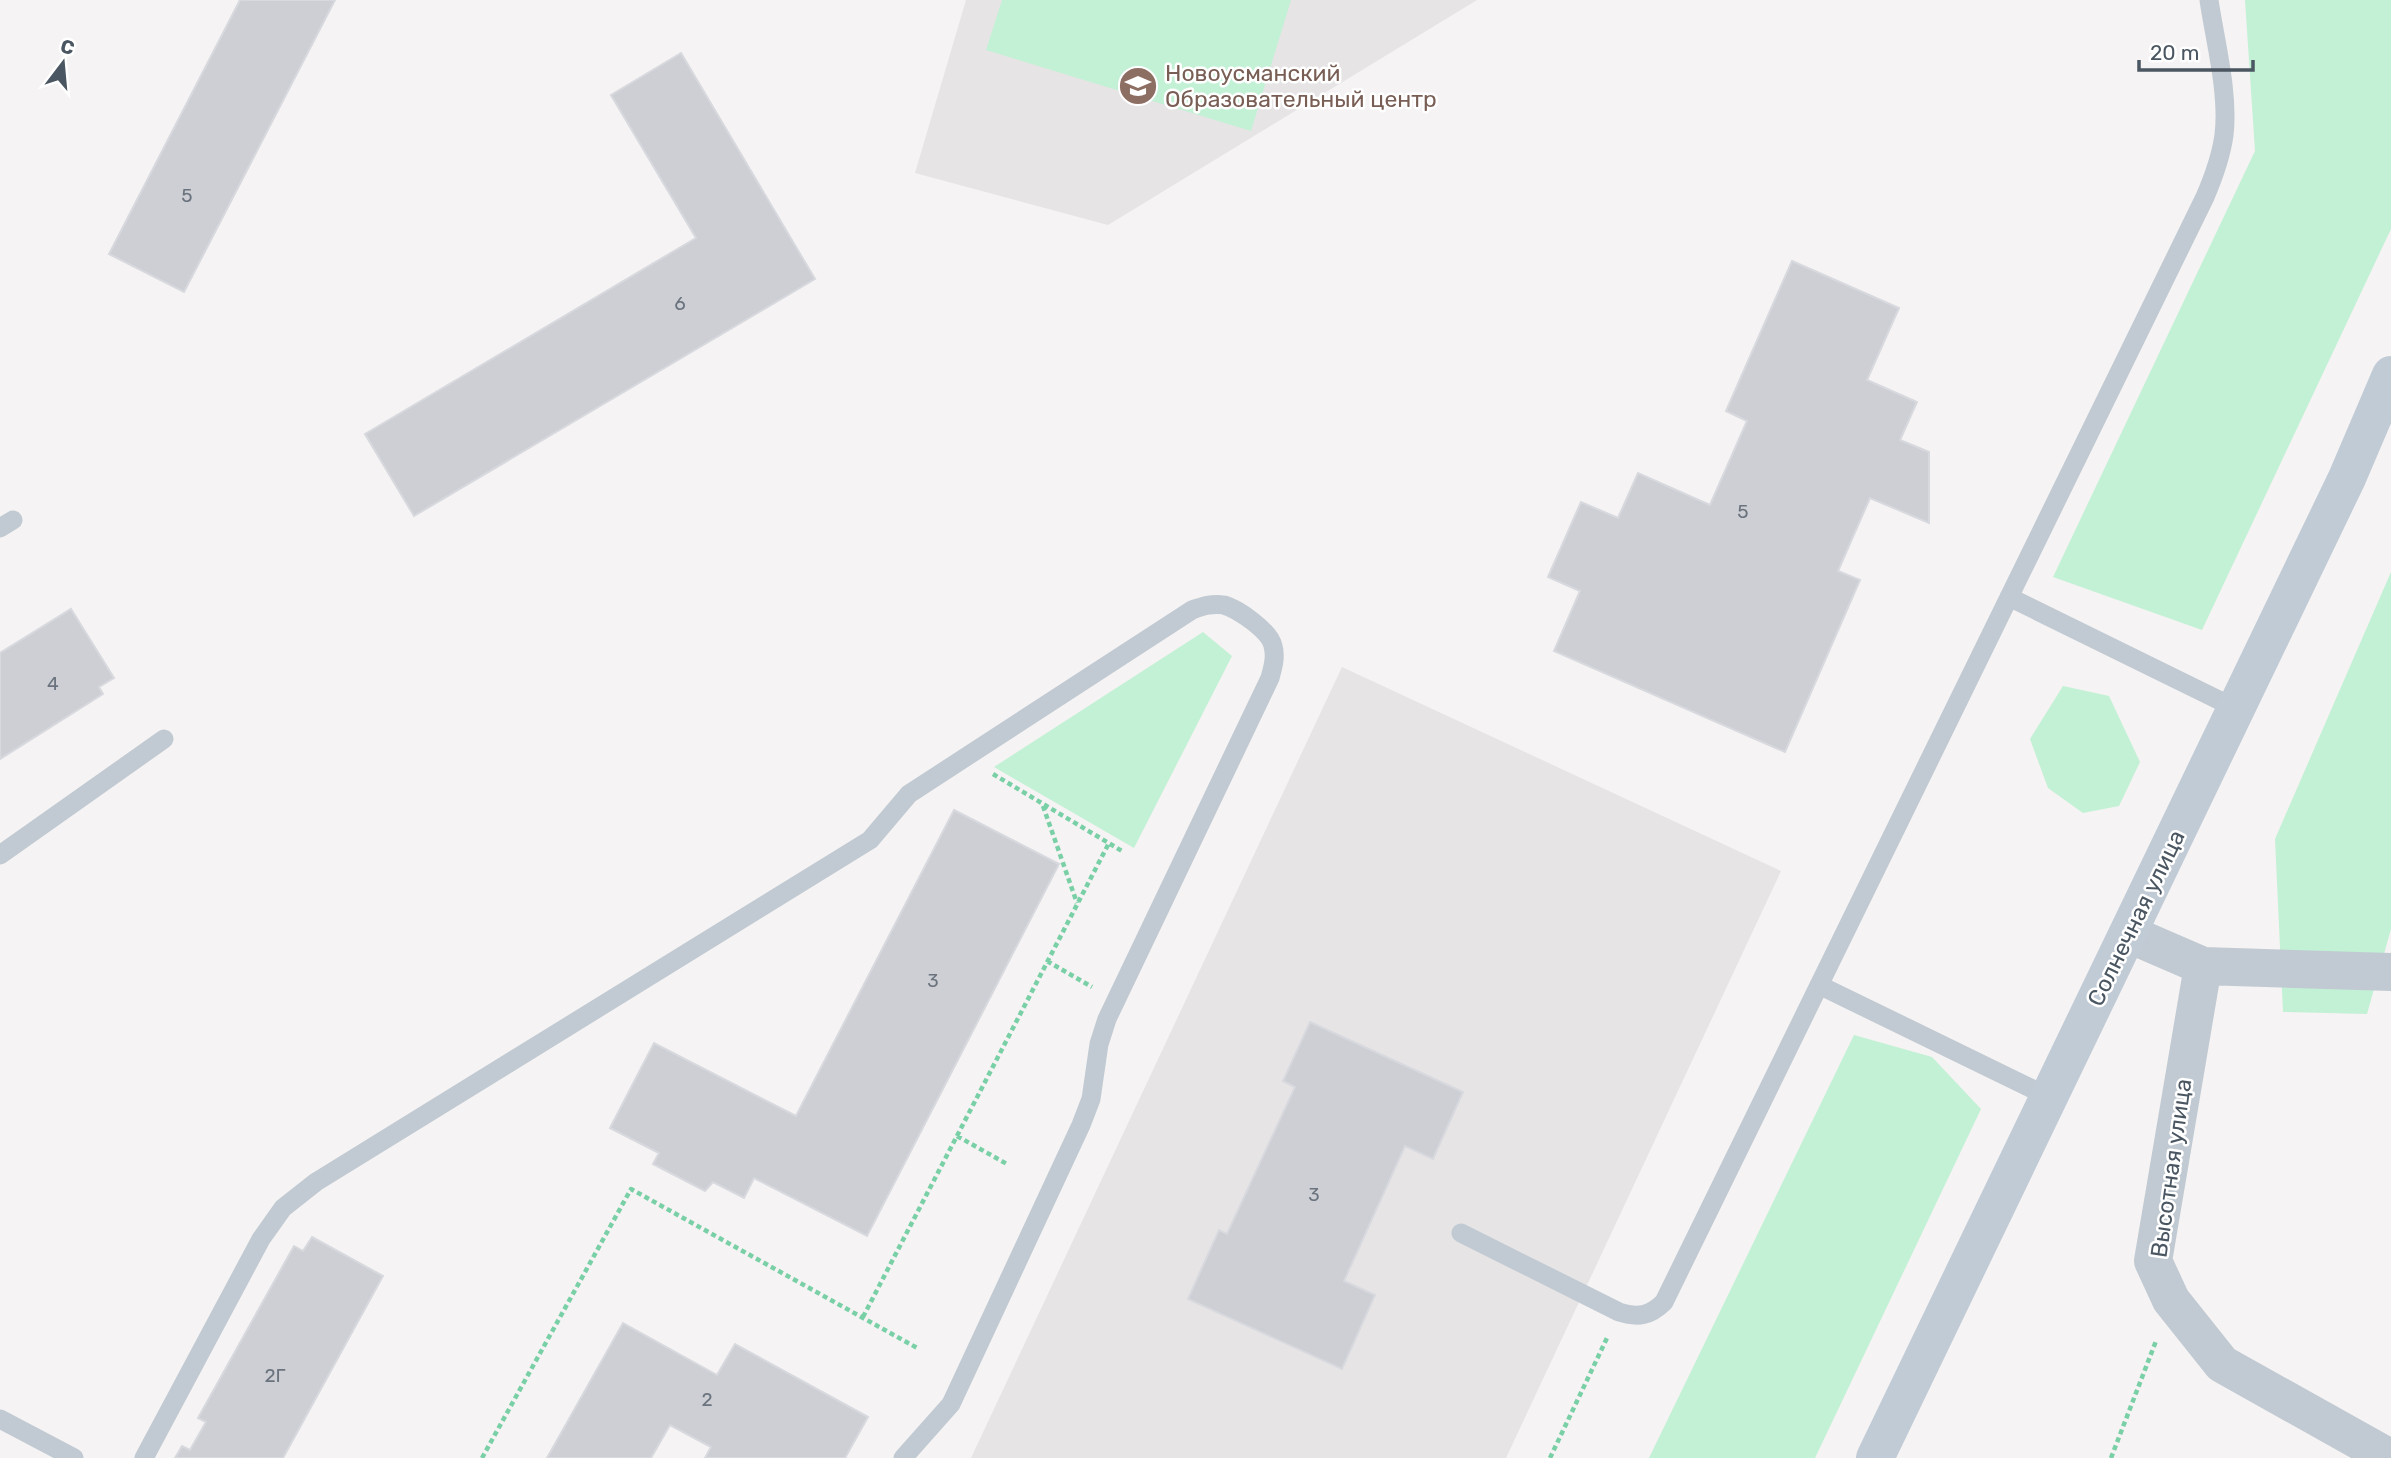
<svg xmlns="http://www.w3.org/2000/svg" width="2391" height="1458" font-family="Rubik,sans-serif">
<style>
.education{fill:#e6e4e5}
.green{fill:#c3f1d5}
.building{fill:#cdcfd5;stroke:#d7d9de;stroke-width:2}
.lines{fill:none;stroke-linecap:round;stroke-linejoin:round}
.path{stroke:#7ad0a6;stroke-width:4.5;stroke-dasharray:5 3.5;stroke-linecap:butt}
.lane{stroke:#c1cad2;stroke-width:19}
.street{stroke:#c1cad2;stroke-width:38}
.secondary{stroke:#c1cbd6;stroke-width:38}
.labels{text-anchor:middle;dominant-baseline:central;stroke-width:5;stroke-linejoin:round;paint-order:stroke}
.number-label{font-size:19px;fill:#6b747e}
.education-label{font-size:23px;fill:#785e54;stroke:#fff;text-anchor:start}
.street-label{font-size:23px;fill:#4a5661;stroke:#fff}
</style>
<rect width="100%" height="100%" fill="#f5f3f3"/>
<path class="education" d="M966,0H1477L1108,225L915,173Z
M1342,667L1781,871L1506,1458H971Z"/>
<path class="green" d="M1002,0H1291L1251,131L986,50Z
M2245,0H2391V229L2202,630L2053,577L2255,151Z
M2391,572V929L2367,1014L2283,1012L2275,839Z
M1203,632L1232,656L1134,848L994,767Z
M2063,686L2109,696L2140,762L2119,806L2083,813L2048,788L2030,739Z
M1854,1035L1932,1057L1981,1109L1815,1458H1649Z"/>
<path class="building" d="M240,0H335L184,292L109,254Z
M681,53L815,279L414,516L365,434L696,238L611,95Z
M1792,261L1899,308L1867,380L1917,402L1900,440L1929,452V523L1870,498L1838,571L1860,580L1785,752L1554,651L1580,591L1548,577L1581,502L1618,518L1638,473L1710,505L1747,421L1726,411Z
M71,609L114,678L99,687L103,694L0,759V653Z
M954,810L1059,864L867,1236L754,1178L744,1198L713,1182L705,1191L653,1164L659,1153L610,1128L654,1043L796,1116Z
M1310,1022L1463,1092L1433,1159L1405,1146L1344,1281L1375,1295L1342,1369L1188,1299L1219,1230L1227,1234L1295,1087L1283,1081Z
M312,1237L383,1276L283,1458H175L182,1446L190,1450L206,1422L198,1418L294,1246L303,1251Z
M623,1323L717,1375L735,1344L868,1417L845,1458H705L711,1447L670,1425L651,1458H547Z"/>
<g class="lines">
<path class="path" d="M993,774L1122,851
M1043,806L1077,903
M1047,961L1092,987
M957,1136L1007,1164
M863,1317L1109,843
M482,1458L631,1189L919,1349
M1550,1458L1607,1338
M2111,1458L2156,1341"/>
<path class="lane" d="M0,528L13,520
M2009,597L2237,709
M0,855L164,739
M1819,985L2049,1097
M1461,1233L1619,1312C1638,1318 1650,1316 1664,1302L2205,197C2214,176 2221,157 2224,135C2229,93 2215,41 2209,0
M0,1419L74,1458
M144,1458L261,1239L283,1208L316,1182L870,840L909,794L1192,610C1203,606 1212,603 1224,605C1238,609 1270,631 1273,646C1276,657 1273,667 1270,678L1107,1019L1099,1044L1091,1099L1081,1125L951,1404L903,1458"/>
<path class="street" d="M2129,934L2203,966L2153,1261L2171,1300L2222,1364L2390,1458
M2203,966L2391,972"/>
<path class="secondary" d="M1875,1458L2347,478L2391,375"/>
</g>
<defs>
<g id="school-disc" transform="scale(2.0125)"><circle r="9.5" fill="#8d6e63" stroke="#fff"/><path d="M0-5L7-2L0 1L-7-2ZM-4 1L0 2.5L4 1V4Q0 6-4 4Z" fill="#fff"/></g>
</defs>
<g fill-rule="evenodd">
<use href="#school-disc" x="1138" y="86"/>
</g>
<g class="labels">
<g class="number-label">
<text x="187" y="195">5</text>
<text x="680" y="303">6</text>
<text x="1743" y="511">5</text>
<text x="53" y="683">4</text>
<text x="933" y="980">3</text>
<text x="1314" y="1194">3</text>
<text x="275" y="1375">2Г</text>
<text x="707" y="1399">2</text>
</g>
<g class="education-label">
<text x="1165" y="73">Новоусманский<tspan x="1165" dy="26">Образовательный центр</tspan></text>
</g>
<g class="street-label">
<text transform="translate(2136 918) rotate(-64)">Солнечная улица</text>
<text transform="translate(2171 1168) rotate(-82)">Высотная улица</text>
</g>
</g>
<g transform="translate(63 63) rotate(16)" stroke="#ffffff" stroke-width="5" paint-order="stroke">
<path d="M0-5L12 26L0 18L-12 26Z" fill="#4a5661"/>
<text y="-10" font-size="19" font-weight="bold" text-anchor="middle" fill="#4a5661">С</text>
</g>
<path d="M2139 60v10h114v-10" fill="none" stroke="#4a5661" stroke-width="3.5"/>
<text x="2150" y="60" font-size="21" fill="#4a5661" stroke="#ffffff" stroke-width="5" paint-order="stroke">20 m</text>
</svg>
